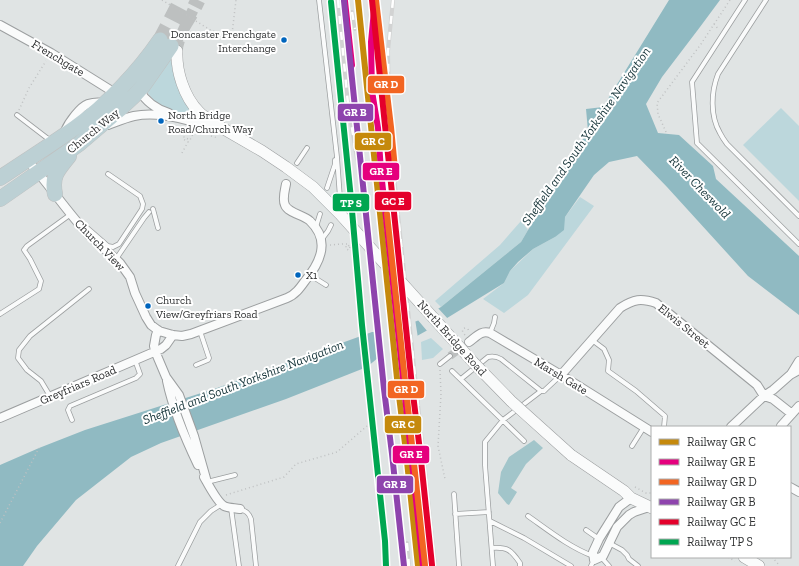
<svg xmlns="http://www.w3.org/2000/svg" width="799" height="566" font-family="'Zilla Slab',serif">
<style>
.green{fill:#bcd7dc}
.forest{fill:#a2c5ca}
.water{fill:#90bac2}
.pier{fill:#e0e4e4}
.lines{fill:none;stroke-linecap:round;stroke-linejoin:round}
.street-tunnel{stroke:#bdc0c0;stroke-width:8;stroke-dasharray:8 4;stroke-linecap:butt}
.secondary-tunnel{stroke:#bdc0c0;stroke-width:11;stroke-dasharray:11 5.5;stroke-linecap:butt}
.highway-tunnel{stroke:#bdc0c0;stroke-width:15;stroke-dasharray:15 8;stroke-linecap:butt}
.lane-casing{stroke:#9c9fa0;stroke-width:5.5}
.street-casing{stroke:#9c9fa0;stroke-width:10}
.secondary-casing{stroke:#9c9fa0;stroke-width:12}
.highway-casing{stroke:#bfc1c1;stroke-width:16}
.path{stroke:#bfc1c2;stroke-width:1.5;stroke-dasharray:1 3;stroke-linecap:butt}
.lane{stroke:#fafbfb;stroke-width:4}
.street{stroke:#fafbfb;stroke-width:8}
.secondary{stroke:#fafbfb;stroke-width:11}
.highway{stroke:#bcd0d4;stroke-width:15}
.rail-casing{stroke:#d2d3d3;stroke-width:4}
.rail{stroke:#fff;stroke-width:2.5;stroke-dasharray:8;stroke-linecap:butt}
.secondary-bridge-casing{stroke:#9c9fa0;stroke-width:12;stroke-linecap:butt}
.path-bridge{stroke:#bfc1c2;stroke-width:1.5;stroke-dasharray:1 3;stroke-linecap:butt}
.secondary-bridge{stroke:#fafbfb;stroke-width:11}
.rail-1-casing{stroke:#fff;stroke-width:9}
.rail-2-casing{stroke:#fff;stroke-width:9}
.rail-3-casing{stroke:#fff;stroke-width:9}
.rail-4-casing{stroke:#fff;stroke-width:9}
.rail-5-casing{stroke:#fff;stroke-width:9}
.rail-6-casing{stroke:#fff;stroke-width:9}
.rail-1{stroke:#c5890c;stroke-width:6}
.rail-2{stroke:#e5007d;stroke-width:6}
.rail-3{stroke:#f26522;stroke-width:6}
.rail-4{stroke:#8e44ad;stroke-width:6}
.rail-5{stroke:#e4002b;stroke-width:6}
.rail-6{stroke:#00a651;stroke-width:6}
.bus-dot{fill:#0065bd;stroke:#fff;stroke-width:1.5}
.labels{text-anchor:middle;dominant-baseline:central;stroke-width:4;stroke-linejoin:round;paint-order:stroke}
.bus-label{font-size:11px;fill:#2f3132;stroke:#fff;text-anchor:start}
.street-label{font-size:12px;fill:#2f3132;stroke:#fff}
.water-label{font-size:13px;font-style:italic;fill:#123136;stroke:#fff}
.line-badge{stroke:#fff;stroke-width:1.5}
.badge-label{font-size:11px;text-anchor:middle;font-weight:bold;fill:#fff}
</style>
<rect width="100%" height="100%" fill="#e0e4e4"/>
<path class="green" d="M171,58C173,80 180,99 195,117L193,118L165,107L155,101L145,90Z
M781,108L799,126V201L743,145Z
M580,197L594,206L528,295L504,313L483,299L504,283L510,271L533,249L555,237L565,217Z
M521,221L528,230L521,242L441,307L435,301L500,245Z
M431,338L443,349L433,358L422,360L421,342Z"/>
<path class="forest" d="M534,440L543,448L526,464L511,488L517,492L509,505L507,504L498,493L501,472L509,457Z"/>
<path class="water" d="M669,0H720L700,27L662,77L646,104L658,133L679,135L713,166L716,179L799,256V315L748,276L667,187L637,156L609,162L594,175L565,217L564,230L555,237L533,249L518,262L510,271L504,283L426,331L379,357L367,367L286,399L161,443L131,457L76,500L37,546L23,566H0V465L39,448L85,430L217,388L372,332H378L417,321L441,307L521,242L559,177L588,131L586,109L603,107Z"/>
<path class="pier" d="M437,307L449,320L428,332L417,319Z
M415,319L418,338L405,345L403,323Z
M401,323L404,346L394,352L391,326Z
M389,327L392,353L381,359L378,330Z"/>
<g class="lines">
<path class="street-tunnel" d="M450,356L464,346"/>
<path class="secondary-tunnel" d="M177,51C179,36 187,23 193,10"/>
<path class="highway-tunnel" d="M160,40L181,0
M171,46L193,10L198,0"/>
<g class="lane-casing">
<path id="lane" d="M319,0L337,157L340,198
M745,0L692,82L697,143L799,244
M766,0L718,74C711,92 710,116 720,133C722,137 724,140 727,144L799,216
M17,115L47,138L51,140
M297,163L307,148
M327,188L335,164V160
M153,209L158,228
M85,226L108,246L113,247L119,244L142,209L143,204L140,196L108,174
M316,227L320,214
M322,239L328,231L331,225
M116,259L144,218L149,212
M310,275L326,285
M0,314L39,289L41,281L30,259L24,250L27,246L71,214L72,215
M490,333L494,323L495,317
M592,340L604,349L609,360L608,371L636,391L665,416L664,427
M440,364L450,356
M196,365L208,360L209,358L200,331
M452,371L524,441
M461,379L488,357C493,356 496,356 501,359L541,391H544L546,389L561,375
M50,396L41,381L27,370L18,358L19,350L30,336L89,289
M72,420L68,410L70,406L136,378L140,374L135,360
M632,446L644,427
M207,482L235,475
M454,494L459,566
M231,508L239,566
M240,509C246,511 249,513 251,519L256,566
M455,514L489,512
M528,516C548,530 569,547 593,556
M490,521L524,538L571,566
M586,530L599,539
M609,543L622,550L627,555L629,559L638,566
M492,548C508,547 511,550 520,563V566
M601,557L609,566
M178,566L200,522L211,511L222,504
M493,566L485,465V442L503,420L541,391
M591,566L594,560"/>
</g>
<g class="street-casing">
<path id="street" d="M0,25L51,53L115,93
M139,90C146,102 156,109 169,113
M108,125C116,122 125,118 134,116C159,111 190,120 213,129
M65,131C69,122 80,107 88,104C94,102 99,102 104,103
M27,160C48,183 65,209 86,232C96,243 109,252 120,263L130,277L135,293L146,317L151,325L159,331L173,335L182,336L191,334L287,298C295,295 300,288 305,281C320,263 331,241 310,221C304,215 288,213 285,205C282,199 285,190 286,184
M158,330L156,335L154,346L155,351L166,377L179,395L194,436L207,482
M469,342C476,337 481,330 490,333L561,375L652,432
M791,374L799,361
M561,375L620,308C634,299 641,298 656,303L757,385L764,396L773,399L792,414
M167,381C173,410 185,438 198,465
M0,418L161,349L166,345L173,335
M781,426L799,406
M731,427L764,396L773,390L790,375L799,370
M204,477C208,484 217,502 224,506C228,508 235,508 240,509
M790,487L799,492
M631,498L619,507L599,539L593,552L594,560L603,556L617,527L629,515L634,512L649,507"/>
</g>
<g class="secondary-casing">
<path id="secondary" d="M177,51C176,71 184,97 199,112C204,117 211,121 217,125
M571,455L624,491L631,498L652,508
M744,557L759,566"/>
</g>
<g class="highway-casing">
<path id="highway" d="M0,178C25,161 51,145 76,127C106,106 139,71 160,40
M55,194C51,175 59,169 69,156
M0,199L79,144L120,109L134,96L143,86L171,46"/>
</g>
<path class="path" d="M162,0L212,31L232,34L236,0
M714,24L719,30
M19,110L29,88L46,61
M666,132L658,114L657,103L701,44L730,0
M182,153L188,142L183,139L184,137L190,140L194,132
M330,245L342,244H347
M349,246L348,245L346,246V249L349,250L350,247L354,243
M465,335L463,333C462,330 463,328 466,328L468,329L469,332
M440,370L441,394L438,446L445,479
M635,487L646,493H652
M226,495L284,477L296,464L337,452L367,426
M0,523L39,448
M728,557L735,561
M772,557L780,566"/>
<use href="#lane" class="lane"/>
<use href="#street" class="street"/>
<use href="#secondary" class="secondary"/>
<use href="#highway" class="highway"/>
<g class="rail-casing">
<path id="rail" d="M338,0L348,104L357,159
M345,0L383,366L385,382L399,505L402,566
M373,0L374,45
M393,0L388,51L389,112L390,138L435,566
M352,12L355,29
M419,542L423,566
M407,543L409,566"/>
</g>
<use href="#rail" class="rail"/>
<g class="secondary-bridge-casing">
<path id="secondary-bridge" d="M217,125L262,151L286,167L313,187L340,214L473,362L511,401L571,455"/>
</g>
<path class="path-bridge" d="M211,136L218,138"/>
<use href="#secondary-bridge" class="secondary-bridge"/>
<g class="rail-1-casing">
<path id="rail-1" d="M358,0L398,388L406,452L418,566"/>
</g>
<g class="rail-2-casing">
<path id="rail-2" d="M375,0L371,42L372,91L378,128L381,171L423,566
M345,1L352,65"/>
</g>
<g class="rail-3-casing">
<path id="rail-3" d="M376,0L391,127L395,169
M387,214L425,565"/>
</g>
<g class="rail-4-casing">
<path id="rail-4" d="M344,1L384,389L392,454L404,566"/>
</g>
<g class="rail-5-casing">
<path id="rail-5" d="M372,0L412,386L420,451L432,565"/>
</g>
<g class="rail-6-casing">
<path id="rail-6" d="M331,2L351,199L362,325L385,541L386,566"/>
</g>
<use href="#rail-1" class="rail-1"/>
<use href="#rail-2" class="rail-2"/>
<use href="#rail-3" class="rail-3"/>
<use href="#rail-4" class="rail-4"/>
<use href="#rail-5" class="rail-5"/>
<use href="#rail-6" class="rail-6"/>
</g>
<g class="bus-dot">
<circle cx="284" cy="40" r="3.5"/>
<circle cx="161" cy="121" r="3.5"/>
<circle cx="298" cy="275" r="3.5"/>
<circle cx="148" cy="306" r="3.5"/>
</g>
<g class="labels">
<g class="bus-label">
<text x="276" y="34" text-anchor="end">Doncaster Frenchgate<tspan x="276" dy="14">Interchange</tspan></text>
<text x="168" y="115">North Bridge<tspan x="168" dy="14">Road/Church Way</tspan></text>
<text x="306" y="275">X1</text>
<text x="156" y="300">Church<tspan x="156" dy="14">View/Greyfriars Road</tspan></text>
</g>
<g class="street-label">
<text transform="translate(58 58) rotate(31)">Frenchgate</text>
<text transform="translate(93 131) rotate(-39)">Church Way</text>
<text transform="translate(100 245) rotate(46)">Church View</text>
<text transform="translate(684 326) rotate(39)">Elwis Street</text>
<text transform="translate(452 338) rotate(48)">North Bridge Road</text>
<text transform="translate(561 376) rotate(31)">Marsh Gate</text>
<text transform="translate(78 385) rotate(-23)">Greyfriars Road</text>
</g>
<g class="water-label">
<text transform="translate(586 136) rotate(-55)">Sheffield and South Yorkshire Navigation</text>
<text transform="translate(700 187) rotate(46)">River Cheswold</text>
<text transform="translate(243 382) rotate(-21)">Sheffield and South Yorkshire Navigation</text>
</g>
</g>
<g class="line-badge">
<rect x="367" y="75" width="38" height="19" rx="4" fill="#f26522"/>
<rect x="337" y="103" width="37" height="19" rx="4" fill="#8e44ad"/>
<rect x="354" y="132" width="38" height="19" rx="4" fill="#c5890c"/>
<rect x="362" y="162" width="38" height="19" rx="4" fill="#e5007d"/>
<rect x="374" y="191" width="38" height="20" rx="4" fill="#e4002b"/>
<rect x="332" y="193" width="38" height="19" rx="4" fill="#00a651"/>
<rect x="387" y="380" width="38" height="19" rx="4" fill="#f26522"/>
<rect x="384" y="415" width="38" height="19" rx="4" fill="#c5890c"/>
<rect x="392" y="445" width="38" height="19" rx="4" fill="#e5007d"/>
<rect x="376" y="475" width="38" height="19" rx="4" fill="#8e44ad"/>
</g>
<g class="badge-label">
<text x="386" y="88">GR D</text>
<text x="355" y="116">GR B</text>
<text x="373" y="145">GR C</text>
<text x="381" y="175">GR E</text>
<text x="393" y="205">GC E</text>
<text x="351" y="207">TP S</text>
<text x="406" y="393">GR D</text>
<text x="403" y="428">GR C</text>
<text x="411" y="458">GR E</text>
<text x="395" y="488">GR B</text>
</g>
<rect x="651" y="426" width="140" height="132" fill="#ffffff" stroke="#acadad"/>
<rect x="659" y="439" width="20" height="6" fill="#c5890c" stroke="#acadad"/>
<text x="687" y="446" font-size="12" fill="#2f3132">Railway GR C</text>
<rect x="659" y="459" width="20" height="6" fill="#e5007d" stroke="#acadad"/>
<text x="687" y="466" font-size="12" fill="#2f3132">Railway GR E</text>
<rect x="659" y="479" width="20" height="6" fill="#f26522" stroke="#acadad"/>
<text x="687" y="486" font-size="12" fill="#2f3132">Railway GR D</text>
<rect x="659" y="499" width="20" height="6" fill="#8e44ad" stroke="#acadad"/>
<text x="687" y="506" font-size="12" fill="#2f3132">Railway GR B</text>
<rect x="659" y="519" width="20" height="6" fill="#e4002b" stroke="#acadad"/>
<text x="687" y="526" font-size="12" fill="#2f3132">Railway GC E</text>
<rect x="659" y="539" width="20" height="6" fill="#00a651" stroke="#acadad"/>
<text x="687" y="546" font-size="12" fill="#2f3132">Railway TP S</text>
</svg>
